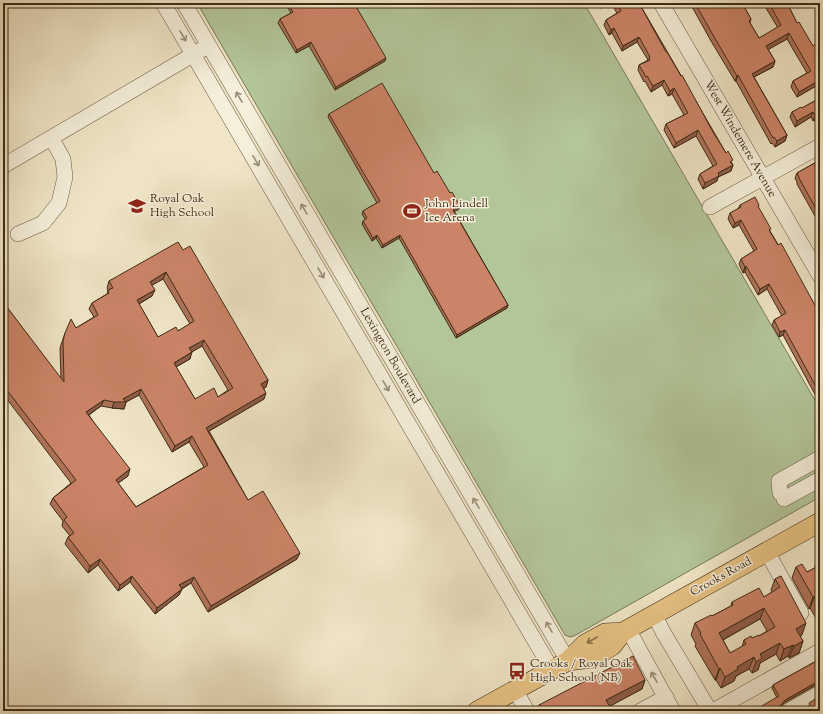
<svg xmlns="http://www.w3.org/2000/svg" width="823" height="714" font-family="'Sorts Mill Goudy',serif">
<style>
.green{fill:#b3c69a;stroke:#787958}
.lines{fill:none;stroke-linecap:round;stroke-linejoin:round}
.minor-casing{stroke:#6a5a42;stroke-width:16}
.major-casing{stroke:#3e2c15;stroke-width:20}
.minor{stroke:#f5efdb;stroke-width:15}
.major{stroke:#e8c384;stroke-width:19}
.wall{fill:#af7259;stroke:#3e2c15;fill-rule:evenodd}
.shaded-wall{fill:#8f5c49;stroke:#3e2c15}
.building{fill:#cc8468;stroke:#3e2c15;fill-rule:evenodd}
.oneway{stroke:#9a8e78}
.oneway2{stroke:#8a7047}
.labels{text-anchor:middle;dominant-baseline:central;stroke-width:3;stroke-linejoin:round;paint-order:stroke}
.street-label{font-size:12px;fill:#3e2c15;stroke:#f5efdb}
.poi-label{font-size:12px;fill:#3e2c15;stroke:#f5efdb;text-anchor:start}
</style>
<rect width="100%" height="100%" fill="#f0e6c7"/>
<filter id="stains"><feTurbulence type="fractalNoise" baseFrequency=".005" numOctaves="4"/><feColorMatrix values="0 0 0 0 .2 0 0 0 0 .09 0 0 0 0 .02 0 0 0 .5 -.17"/></filter>
<radialGradient id="worn" r=".72"><stop offset=".6" stop-color="#630" stop-opacity="0"/><stop offset="1" stop-color="#630" stop-opacity=".3"/></radialGradient>
<path class="green" d="M197,3H584L820,409V497L574,636L570,637L565,635Z"/>
<g class="lines">
<g class="minor-casing">
<path id="minor" d="M163,3L552,670
M184,3L568,661
M661,3L820,276
M3,166L201,50
M710,207L820,146
M18,234L43,223L59,203L65,177L63,159L52,139
M780,493L779,481L820,458
M784,499L820,479
M767,552L801,613
M654,614L663,632L710,711
M628,629L673,711
M515,690L527,711
M640,711L666,697
M713,711L820,651
M788,711L820,693"/>
</g>
<g class="major-casing">
<path id="major" d="M568,661L592,658L612,646L623,632
M477,711L568,661L585,644L605,633L623,632L820,522"/>
</g>
<use href="#minor" class="minor"/>
<use href="#major" class="major"/>
</g>
<path class="wall" d="M285,3H354L385,61L335,90L309,46L296,53L278,23L280,19L291,13Z
M597,3H610L600,8Z
M611,3H639L733,165L731,171L718,177L717,181L703,189L698,179L700,174L713,166L696,136L674,148L664,130L666,124L684,115L672,94L668,96L662,85L651,92L645,81L644,82L638,70L639,65L648,60L637,42L622,51L612,33L609,35L604,25L606,20L617,13Z
M690,3H742L751,19L750,23L759,38L778,28L763,3H787L797,23L820,57V93L816,86L797,97L791,87L793,81L807,73L787,39L768,49L775,61L773,67L754,77L787,135L785,141L775,147L772,143L771,144L736,81H735L711,41Z
M820,98V117L813,121L811,117L795,127L790,117L792,112L802,108Z
M329,114L434,173L459,209L454,211L508,305L507,308L456,338L399,238L382,248L376,238L372,241L362,224L363,221L365,219L362,214L363,211L377,203L328,117Z
M820,160V225L797,184V182L795,178L797,173Z
M740,205H759L758,207L770,231L817,309L820,307V399L818,400L783,335L779,337L772,325L774,320L782,316L767,289L758,295L745,272L743,273L739,264L741,259L754,251L739,225L733,228L728,219L730,213L738,209Z
M183,250L268,380L266,387L264,388V399L209,431L248,500L297,559L208,612L191,583L182,589L179,595L155,614L130,582L118,591L98,565L88,573L65,544L68,537L70,536L62,526L63,521L50,504L53,498L71,483L3,394V302L61,379L60,348L65,333L76,328L94,317L89,309L92,303L107,294L108,290L107,288L109,281ZM163,279L190,324L178,331L158,337L139,304L152,296V285ZM202,346L228,390L218,397L195,399L176,367L190,359L191,352ZM139,395L172,452L189,442L204,467L136,507L118,483L128,476L89,415L101,406L112,408L124,409L126,402Z
M820,554V625L810,608L809,609L792,578L796,567L807,572L815,568V566L819,555Z
M781,576L802,635L800,636L803,641L799,653L789,658L788,656L780,661L776,654L760,663L758,670L752,673L749,669L736,676L734,681L721,688L716,680H715L695,646L696,644L691,635L695,623L712,616L731,606L732,602L764,597L772,592L771,590L775,579ZM760,619L767,631L759,636L752,638L744,640L742,647L730,653L723,640Z
M820,659V685H816L784,703L780,708L777,698L772,688L773,685Z
M645,680L642,689L609,706L612,711H537L539,705Z"/>
<path class="shaded-wall" d="M602,3H610L600,8Z
M614,28L612,33L609,35L611,30Z
M789,33L787,39L764,52L766,46Z
M639,37L637,42L622,51L623,46Z
M311,42L309,46L296,53L297,50Z
M386,58L385,61L335,90L336,87Z
M775,61L773,67L750,79L752,74Z
M738,75L736,81H735L737,76Z
M664,80L662,85L651,92L653,86Z
M818,81L816,86L797,97L799,92Z
M674,88L672,94L668,96L670,91Z
M813,112L811,117L795,127L797,121Z
M820,113V117L813,121L815,115Z
M698,130L696,136L674,148L676,143Z
M787,135L785,141L775,147L777,141Z
M733,165L731,171L718,177L717,181L703,189L705,183L718,173Z
M460,206L459,209L452,213L453,210Z
M741,220L739,225L733,228L735,223Z
M377,235L376,238L372,241L373,238Z
M400,235L399,238L382,248L383,245Z
M746,266L745,272L743,273L745,267Z
M166,272L163,279L147,288L150,282Z
M769,284L767,289L758,295L760,289Z
M155,290L152,296L135,306L137,300Z
M508,305L507,308L456,338L457,335Z
M785,330L783,335L779,337L780,332Z
M204,340L202,346L187,355L189,348Z
M192,352L190,359L172,369L174,363Z
M268,380L266,387L259,391L261,384Z
M141,389L139,395L126,402L124,409L112,408L114,402L123,399Z
M266,393L264,399L204,434L206,428Z
M104,400L101,406L84,418L86,412Z
M192,436L189,442L172,452L175,446Z
M130,469L128,476L113,487L116,480Z
M300,553L297,559L208,612L211,606Z
M100,559L98,565L88,573L90,566Z
M132,576L130,582L118,591L120,585Z
M194,577L191,583L177,591L179,585Z
M182,589L179,595L155,614L157,608Z
M815,596L810,608L809,609L813,597Z
M764,608L760,619L715,644L719,633Z
M806,623L802,635L792,640L796,629Z
M803,641L799,653L789,658L794,646Z
M780,643L776,654L760,663L758,670L752,673L756,662L760,654Z
M793,645L788,656L780,661L784,649Z
M754,657L749,669L736,676L734,681L721,688L725,677L737,667Z
M720,668L716,680H715L719,669Z
M645,680L642,689L603,710L606,700Z
M817,682H820V685H816L784,703L780,708L775,711H770L785,700Z"/>
<path class="building" d="M288,3H354L386,58L336,87L311,42L297,50L280,19L293,12Z
M616,3H639L666,52H667L681,76L682,75L713,132L726,153L728,151L733,160L730,162L733,165L718,173L719,176L705,183L700,174L717,164L698,130L676,143L666,124L688,113L674,88L670,91L664,80L653,86L647,76L646,77L639,65L650,60L649,58L650,57L639,37L623,46L614,28L611,30L606,20L621,11Z
M695,3H742L751,19L749,21L759,38L781,25L769,3H787L797,23L799,22L813,46L815,44L819,52L818,53L820,57V84L818,81L799,92L793,81L811,71L789,33L766,46L775,61L752,74L787,135L777,141L774,137L773,138L738,75L737,76L713,35Z
M382,83L434,173L437,171L450,193L452,192L460,206L453,210L508,305L457,335L400,235L383,245L377,235L373,238L363,221L367,218L363,211L380,201L329,114Z
M820,98V113L815,115L813,112L797,121L792,112L801,107L802,108Z
M820,160V216L799,178V177L797,173Z
M755,197L759,205L758,206L771,229L769,230L778,245L781,243L817,309L820,307V394L785,330L780,332L774,320L786,313L769,284L760,289L746,266L745,267L741,259L757,249L741,220L735,223L730,213L741,207L740,205Z
M178,242L183,250L190,246L268,380L261,384L266,393L206,428L248,500L263,491L300,553L211,606L194,577L179,585L182,589L157,608L132,576L120,585L100,559L90,566L68,537L74,533L64,520L67,517L53,498L76,480L3,385V302L64,382L63,341L65,333L71,319L76,328L98,315L92,303L109,293L108,290L113,288L109,281ZM166,272L194,321L178,331L176,327L158,337L137,300L155,290L150,282ZM204,340L233,388L218,397L214,388L195,399L174,363L192,352L189,348ZM141,389L175,446L192,436L208,465L136,507L116,480L130,469L86,412L104,400L114,402H126L123,399Z
M802,564L807,572L820,565V606L815,596L813,597L796,567Z
M781,576L806,623L796,629L803,641L794,646L793,645L784,649L780,643L760,654L762,658L756,662L754,657L737,667L738,669L725,677L720,668L719,669L700,634L701,633L695,623L711,615L712,616L733,605L732,602L759,588L764,597L780,587L775,579ZM764,608L775,627L759,636V635L752,638L751,636L744,640L746,644L730,653L719,633Z
M633,656L645,680L606,700L612,711H542L539,705Z
M820,659V682H817L785,700L781,705L770,711H753L779,696L773,685Z
M820,696V711H799L810,705L809,703Z"/>
<defs><path id="oneway-shaft" d="M-6 0H5M1.5-3L5.5 0L1.5 3" fill="none" stroke-width="1.6" stroke-linecap="round" stroke-linejoin="round"/></defs>
<g class="oneway">
<use href="#oneway-shaft" transform="translate(183 36) rotate(59)"/>
<use href="#oneway-shaft" transform="translate(239 97) rotate(-120)"/>
<use href="#oneway-shaft" transform="translate(256 161) rotate(60)"/>
<use href="#oneway-shaft" transform="translate(304 209) rotate(-120)"/>
<use href="#oneway-shaft" transform="translate(321 273) rotate(60)"/>
<use href="#oneway-shaft" transform="translate(386 386) rotate(60)"/>
<use href="#oneway-shaft" transform="translate(476 503) rotate(-121)"/>
<use href="#oneway-shaft" transform="translate(549 627) rotate(-120)"/>
<use href="#oneway-shaft" transform="translate(654 677) rotate(-120)"/>
</g>
<use class="oneway2" href="#oneway-shaft" transform="translate(592 640) rotate(150)"/>
<defs>
<g id="school-bare" transform="scale(1.38)"><path d="M0-5L7-2L0 1L-7-2ZM-4 1L0 2.5L4 1V4Q0 6-4 4Z" fill="#8f2418" stroke="#f5efdb" stroke-width="2.5" paint-order="stroke"/></g>
<g id="stadium-bare" transform="scale(1.38)"><path d="M0-5a6.5 5 0 1 0 0 10a6.5 5 0 1 0 0-10ZM-3.5-1.8h7v3.6h-7Z" fill="#8f2418" stroke="#f5efdb" stroke-width="2.5" paint-order="stroke"/></g>
<g id="bus-bare" transform="scale(1.38)"><path d="M-5-6H5V4H4V6H2V4H-2V6H-4V4H-5ZM-3.5-4V0h7V-4ZM-3.5 1.2v1.5H-2V1.2ZM2 1.2v1.5H3.5V1.2Z" fill="#8f2418" stroke="#f5efdb" stroke-width="2.5" paint-order="stroke"/></g>
</defs>
<g fill-rule="evenodd">
<use href="#school-bare" x="137" y="206"/>
<use href="#stadium-bare" x="412" y="211"/>
<use href="#bus-bare" x="517" y="671"/>
</g>
<g class="labels">
<g class="street-label">
<text transform="translate(740 139) rotate(60)">West Windemere Avenue</text>
<text transform="translate(390 356) rotate(60)">Lexington Boulevard</text>
<text transform="translate(721 577) rotate(-29)">Crooks Road</text>
</g>
<g class="poi-label">
<text x="150" y="199">Royal Oak<tspan x="150" dy="14">High School</tspan></text>
<text x="425" y="204">John Lindell<tspan x="425" dy="14">Ice Arena</tspan></text>
<text x="530" y="664">Crooks / Royal Oak<tspan x="530" dy="14">High School (NB)</tspan></text>
</g>
</g>
<rect width="823" height="714" fill="none" stroke="#f0e6c7" stroke-width="16"/>
<rect x="4" y="4" width="815" height="706" fill="none" stroke="#3e2c15" stroke-width="2"/>
<rect x="8" y="8" width="807" height="698" fill="none" stroke="#3e2c15"/>
<rect width="100%" height="100%" filter="url(#stains)"/>
<rect width="100%" height="100%" fill="url(#worn)"/>
</svg>
